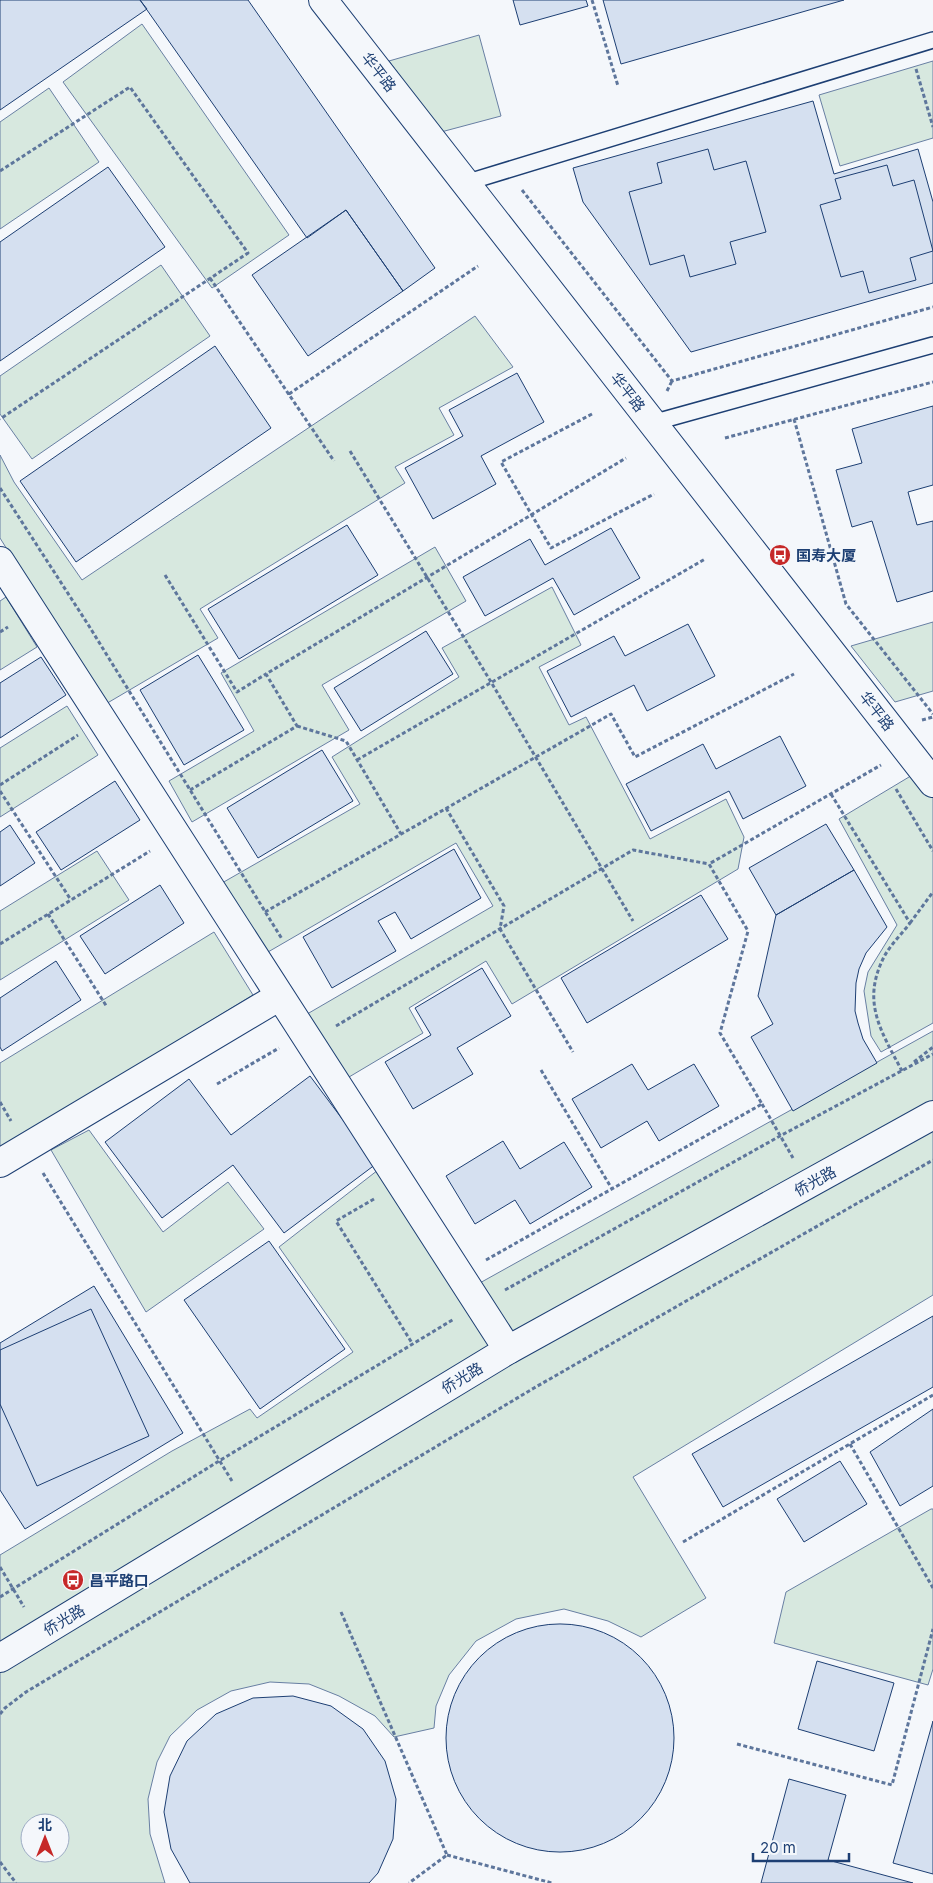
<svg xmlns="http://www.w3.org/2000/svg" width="933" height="1883" font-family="Inter,'Noto Sans SC',sans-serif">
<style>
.green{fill:#d7e8df;stroke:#687fa3;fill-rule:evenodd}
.building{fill:#d5e0f0;stroke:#1d3f73}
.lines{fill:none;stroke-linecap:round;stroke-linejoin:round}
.service-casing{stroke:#1d3f73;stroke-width:18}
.minor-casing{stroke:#1d3f73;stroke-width:30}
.tertiary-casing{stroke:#1d3f73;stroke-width:30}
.path{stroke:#5e769c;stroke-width:3;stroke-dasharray:4 2.5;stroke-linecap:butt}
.service{stroke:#f4f7fb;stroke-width:15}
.minor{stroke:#f4f7fb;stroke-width:28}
.tertiary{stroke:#f4f7fb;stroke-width:28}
.labels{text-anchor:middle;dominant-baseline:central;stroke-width:4;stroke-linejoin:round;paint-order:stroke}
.street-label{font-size:15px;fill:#1d3f73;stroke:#f4f7fb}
.poi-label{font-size:15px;font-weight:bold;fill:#1d3f73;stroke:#f4f7fb;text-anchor:start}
</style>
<rect width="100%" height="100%" fill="#f4f7fb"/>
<path class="green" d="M142,24L289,235L212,288L63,82Z
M479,35L501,116L441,132L389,61Z
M933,61V138L840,166L819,95Z
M49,88L99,162L0,229V122Z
M161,265L210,336L32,459L0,414V376Z
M475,316L513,367L439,408L454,435L395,467L405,483L200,609L218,638L104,705L0,538V455L14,482L82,580Z
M435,547L466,601L322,685L349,730L192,822L169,781L254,731L221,673Z
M552,587L581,645L539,667L569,725L586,717L650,839L726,799L744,837L738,869L512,1004L486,961L409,1008L423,1033L344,1080L302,1017L493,906L456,843L268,952L222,883L360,804L332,757L459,677L442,648Z
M6,597L37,647L0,670V601Z
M933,622V691L895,702L851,646Z
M67,706L98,755L0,817V748Z
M914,774L933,798V1023L881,1052L871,1036L864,991L868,972L897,925L839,819Z
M97,851L129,900L0,980V911Z
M214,932L253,995L0,1149V1063Z
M933,1031V1104L0,1646V1555L172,1451L250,1409L257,1418L353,1352L279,1247L378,1170L460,1294Z
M933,1120V1295L633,1477L706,1598L641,1637L608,1621L564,1609L516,1619L476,1641L449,1675L436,1706L434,1728L394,1737L375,1716L339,1696L309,1684L270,1682L231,1691L197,1710L170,1736L157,1762L148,1799L150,1834L165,1883H0V1668L509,1353ZM30,1823H60V1853H30Z
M89,1130L163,1232L228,1182L264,1229L146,1312L51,1150Z
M931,1509H933V1669L928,1685L774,1643L786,1592Z"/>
<path class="building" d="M0,0H140L147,9L0,110Z
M140,0H248L435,268L403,291L346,210L307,238Z
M513,0H586L588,6L520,25Z
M603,0H844L621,64Z
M813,101L834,174L918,149L933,202V283L691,352L583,202L573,168Z
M708,149L714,170L746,161L766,232L730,242L736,264L690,277L684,255L650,265L629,192L662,183L657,163Z
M887,165L893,186L914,180L933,251L910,258L916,280L869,293L863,271L841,277L820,205L841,199L835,179Z
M108,167L165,247L0,361V242Z
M346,210L403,291L308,356L252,275Z
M215,346L271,428L76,562L20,481Z
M517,373L544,422L481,456L496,484L433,519L405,468L463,436L449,410Z
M933,406V485L908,492L917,525L933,521V591L897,602L872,521L852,527L836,470L862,463L852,429Z
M347,525L378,575L239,659L208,609Z
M611,528L640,578L574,615L553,578L485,616L463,577L530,539L545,565Z
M688,624L715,676L647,711L634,685L571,717L547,671L614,636L625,656Z
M426,631L453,674L361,731L334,688Z
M198,655L244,730L184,765L140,690Z
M41,657L66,695L0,738V683Z
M780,736L806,786L743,819L729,791L651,831L626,784L703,744L716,769Z
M322,750L353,801L258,858L227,808Z
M115,781L140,820L61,870L36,832Z
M826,824L854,870L776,915L749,868Z
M10,825L35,863L0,886V832Z
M454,849L481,898L411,939L395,912L378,921L396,951L332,988L303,937Z
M854,870L887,927L866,953L859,969L856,983L855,1011L858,1023L863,1039L877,1063L793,1111L751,1037L773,1024L758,996L776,915Z
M160,885L184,923L105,974L80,936Z
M701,895L728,939L587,1023L561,978Z
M56,961L81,1000L2,1051L0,1047V998Z
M482,968L511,1016L457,1048L473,1074L413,1109L385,1062L431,1035L415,1008Z
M632,1064L648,1090L694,1064L719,1106L659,1141L647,1121L601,1148L572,1099Z
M310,1076L376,1164L284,1233L233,1165L162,1218L105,1142L189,1079L231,1135Z
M503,1141L520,1169L564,1142L592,1187L530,1224L515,1200L475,1224L446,1176Z
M269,1241L345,1349L260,1409L184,1300Z
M94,1286L183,1433L25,1529L0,1490V1343Z
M91,1309L149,1436L37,1486L0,1404V1350Z
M933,1316V1387L723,1507L692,1454Z
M933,1409V1486L900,1506L870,1452Z
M840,1461L867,1504L804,1542L777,1499Z
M446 1738a114 114 0 1 1 228 0a114 114 0 1 1-228 0Z
M817,1661L894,1683L874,1751L798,1729Z
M293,1696L331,1706L363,1729L385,1761L396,1799L393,1839L378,1873L369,1883H190L171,1849L164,1812L170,1776L187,1741L216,1714L253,1698Z
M933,1721V1874L893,1863Z
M789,1779L846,1795L828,1860L913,1883H761Z"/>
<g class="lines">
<g class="service-casing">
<path id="service" d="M465,183L933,40
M652,423L933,345"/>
</g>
<g class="minor-casing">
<path id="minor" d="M0,561L508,1350
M0,1163L280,996"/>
</g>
<g class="tertiary-casing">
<path id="tertiary" d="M323,0L933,783
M0,1658L508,1350L933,1115"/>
</g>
<path class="path" d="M592,0L618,86
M916,69L933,127
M0,171L130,87L248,253L0,419
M522,190L672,381L933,307
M210,278L334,461
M667,391L672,381
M289,394L478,266
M592,414L501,462L551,548L654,494
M794,419L846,604L933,714
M725,438L933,382
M350,451L491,682L633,921
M0,488L89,626L282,939
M165,575L237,692L266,674
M0,632L8,627
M922,720L933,717
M297,726L346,741L401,834
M357,760L705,559
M0,785L78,735
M896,789L933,851
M190,790L297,726L266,674L626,458
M0,791L71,900
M831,794L910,923C902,934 890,945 884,957C861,1002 881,1031 902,1071
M446,808L504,906L500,929L573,1052
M265,912L611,714L635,757L794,674
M48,914L107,1007
M910,923L933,892
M0,944L150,851
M336,1026L633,850L709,864
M914,1062L933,1047
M541,1070L612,1189
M217,1084L279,1048
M0,1102L11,1121
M762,1104L793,1158
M43,1173L232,1481
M374,1199L336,1221L412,1343
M486,1260L762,1104L720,1033L748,931L709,864L881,765
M505,1290L780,1136L933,1054
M850,1444L933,1588
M683,1542L933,1395
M0,1567L24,1607
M0,1597L219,1461L454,1319
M341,1612L447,1855L409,1883
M0,1714L5,1708L26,1692L534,1388L933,1160
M737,1744L892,1785L933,1629
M447,1855L552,1883
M0,1862L16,1883"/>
<use href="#service" class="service"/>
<use href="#minor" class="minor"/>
<use href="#tertiary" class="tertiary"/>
</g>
<defs>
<g id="bus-disc" transform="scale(1.125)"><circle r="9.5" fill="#c62828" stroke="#f4f7fb"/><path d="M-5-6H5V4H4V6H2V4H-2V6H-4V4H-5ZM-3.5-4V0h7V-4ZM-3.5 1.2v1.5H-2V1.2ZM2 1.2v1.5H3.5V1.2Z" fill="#fff"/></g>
</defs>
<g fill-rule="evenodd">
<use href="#bus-disc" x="780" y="555"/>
<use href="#bus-disc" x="73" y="1580"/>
</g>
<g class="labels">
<g class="street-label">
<text transform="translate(379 72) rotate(52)">华平路</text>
<text transform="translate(628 392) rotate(52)">华平路</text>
<text transform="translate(877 711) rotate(52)">华平路</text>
<text transform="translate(815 1181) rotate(-29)">侨光路</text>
<text transform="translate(462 1378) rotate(-31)">侨光路</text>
<text transform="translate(64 1620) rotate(-31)">侨光路</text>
</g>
<g class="poi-label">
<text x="796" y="555">国寿大厦</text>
<text x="89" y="1580">昌平路口</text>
</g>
</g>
<g transform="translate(45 1838)"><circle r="24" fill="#f4f7fb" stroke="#9eadc5"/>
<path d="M0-4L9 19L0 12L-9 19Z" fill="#c62828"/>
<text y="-8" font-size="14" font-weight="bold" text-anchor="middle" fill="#1d3f73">北</text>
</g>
<path d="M753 1853v8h96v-8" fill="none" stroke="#1d3f73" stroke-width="2.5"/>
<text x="760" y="1853" font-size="15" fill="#1d3f73" stroke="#f4f7fb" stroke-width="4" paint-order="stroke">20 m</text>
</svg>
